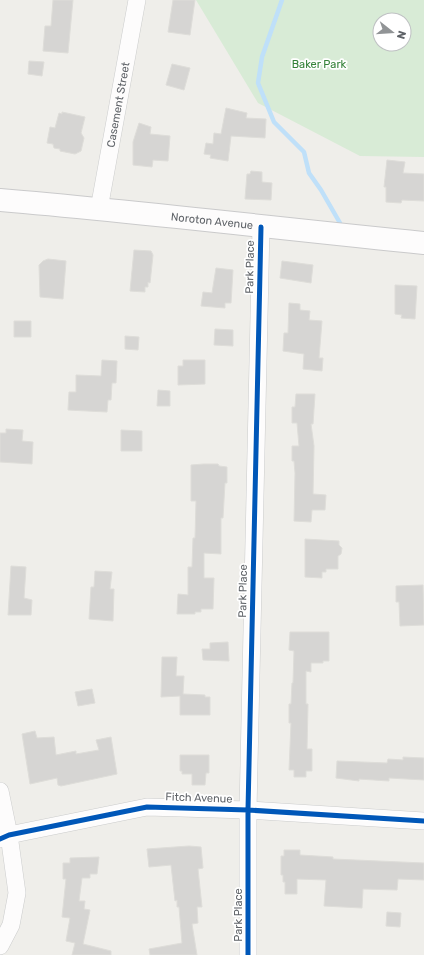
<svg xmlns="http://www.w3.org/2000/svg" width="424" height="955" font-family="Rubik,sans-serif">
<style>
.green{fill:#d8ebd6;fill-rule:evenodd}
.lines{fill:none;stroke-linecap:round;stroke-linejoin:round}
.stream{stroke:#bfe0f9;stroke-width:4.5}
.building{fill:#d6d5d3;stroke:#deddd9}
.street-casing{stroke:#cbcccc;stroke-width:18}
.secondary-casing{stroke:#cacacb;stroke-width:24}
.street{stroke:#fdfcfc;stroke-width:17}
.secondary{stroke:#fdfcfc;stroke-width:22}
.cycleway-casing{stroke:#fff;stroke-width:8}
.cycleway{stroke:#0057b8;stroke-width:5}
.labels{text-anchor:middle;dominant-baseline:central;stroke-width:3.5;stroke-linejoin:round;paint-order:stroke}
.park-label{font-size:11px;fill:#348238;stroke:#fff}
.street-label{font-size:11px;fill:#5f6368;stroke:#fff}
</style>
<rect width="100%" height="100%" fill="#efeeea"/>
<path class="green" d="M196,0H424V157L360,156L258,103ZM380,20H404V44H380Z"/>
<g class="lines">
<path class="stream" d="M282,0L262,57L258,83L274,122L304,152L309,173L321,190L340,223"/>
</g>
<path class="building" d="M53,0H73L68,53L43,51L45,26H51Z
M173,0H195L190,35L168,32Z
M29,61L44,62L42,76L28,74Z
M172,64L190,68L184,90L166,85Z
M226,108L247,113L246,118L266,119L265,138L231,136L228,161L210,158L211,155L204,154L206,143L213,144L214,133L221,134Z
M62,112L85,117L81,133L84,138L81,151L75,154L60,151V149L54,148L53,144L47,143L50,127L55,128L59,113L62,114Z
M139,123L151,127L150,134L170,136L168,161L153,160L152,167L133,165V142Z
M387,160L405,162L403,173L424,174V201L402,200L401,203L386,202V187H384Z
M251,171L262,172V182L272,183L271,200L245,199L247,174H250Z
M134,250L151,251L153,255L150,283L148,282V287H145V292L130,291Z
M48,259L66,261L63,299L40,297L39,265L43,261Z
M282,261L313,265L311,283L280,278Z
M216,268L233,270L231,303H225V308L201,306L203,292L212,293Z
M395,285L417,286L415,319L401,318L402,315L395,314Z
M289,303L300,304V310L310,311L309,320L322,321L319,358H323L322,371L303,369L304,354L283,351L284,333H288Z
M14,321H31V337H14Z
M215,329L233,330V346L214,345Z
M125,336L139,337L138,350L125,349Z
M102,360L117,361L116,383H112L111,400H108L107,412L68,410L69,392H76V375L101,376Z
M183,360H205V384L178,385V366H183Z
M158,390L170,391V406H157Z
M296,394H315L313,424H311L314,446L313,494L326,495L325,510H312L311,522L294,521L295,473L294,461H292V446H299L297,423H292V407H295Z
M6,429L23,430L22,441L33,442L32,464L0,462V433H6Z
M121,430L142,431V451H121Z
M204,464H218L219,466L227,467V483H225L223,518H221V554L204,553V578H214L213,609H201V612H195V614H177L178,594L188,595V567H192L193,538H195L196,501H191V465Z
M305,539L339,541V545L342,548L341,554L338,556V569H326V572H322V578L305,577Z
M11,566L26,567L24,598L32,600L31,615H8Z
M95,571L112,572L110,589H114L113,621L89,619L91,587H94Z
M423,585L424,625L400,626L399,602H396V586Z
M290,632H329V661H323V663H311V672L306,671V704H308L307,749H312V771H306V777H294V770H289L291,723H289V704H291L292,683H293L294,651L289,650Z
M228,642L229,661L203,660L202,649H210V643Z
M162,657H177L176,676H184L183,694L205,695V697H210V715H180V696L161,697Z
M92,689L95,703L78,706L75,692Z
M35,731L37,738L54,737L56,755L76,751V754L99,750L96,740L111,737L117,774L61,786L58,785L57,778L30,784L22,734Z
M180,755H209V773H206L205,785H192V774H182V771H180Z
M403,757L424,758V780L389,778V781L359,779V781L336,778L337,761L387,763L388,759L403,760Z
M189,846L201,847L203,868L198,869L202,907H197L198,923L192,924L197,955H150L149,949L182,943L179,907H177V900L175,901L171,865L149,867L147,849Z
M284,850H300V855L333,857V859L424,863V880L398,879L397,890L363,889L362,908L324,906L326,880L297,879V894H285V882H283V875H281V856H284Z
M99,857L97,874H90V878H82L79,901H85L84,909L90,910L83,944L111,951V955H72L75,943L66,941L70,918L62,917L66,879H63V863H70V858Z
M387,912L401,913L400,927L386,926Z"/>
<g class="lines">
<g class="street-casing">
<g id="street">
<path id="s1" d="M99,209L137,0"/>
<path d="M0,791L9,835L17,893L11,925L0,946"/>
<path d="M0,839L9,835L147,807L248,810L424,821"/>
<path d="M248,955V810L261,227"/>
</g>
</g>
<g class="secondary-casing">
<g id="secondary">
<path id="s2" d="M0,200C142,212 283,229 424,243"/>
</g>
</g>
<use href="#street" class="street"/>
<use href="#secondary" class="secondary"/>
<g class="cycleway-casing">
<path id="cycleway" d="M0,839L9,835L147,807L248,810L424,821
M248,955V810L261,227"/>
</g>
<use href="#cycleway" class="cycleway"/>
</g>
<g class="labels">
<g class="park-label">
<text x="319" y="64">Baker Park</text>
</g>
<g class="street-label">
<text stroke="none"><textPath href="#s1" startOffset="106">Casement Street</textPath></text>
<text stroke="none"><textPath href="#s2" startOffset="213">Noroton Avenue</textPath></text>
<text transform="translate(250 267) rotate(-89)">Park Place</text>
<text transform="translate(243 591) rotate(-89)">Park Place</text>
<text transform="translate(199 798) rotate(2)">Fitch Avenue</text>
<text transform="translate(238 915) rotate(-90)">Park Place</text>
</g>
</g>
<g transform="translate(392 32) rotate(107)"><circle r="19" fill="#ffffff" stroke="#bfc1c3"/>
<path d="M0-3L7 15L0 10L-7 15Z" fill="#919496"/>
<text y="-6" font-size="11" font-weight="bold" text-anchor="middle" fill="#5f6368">N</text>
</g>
</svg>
